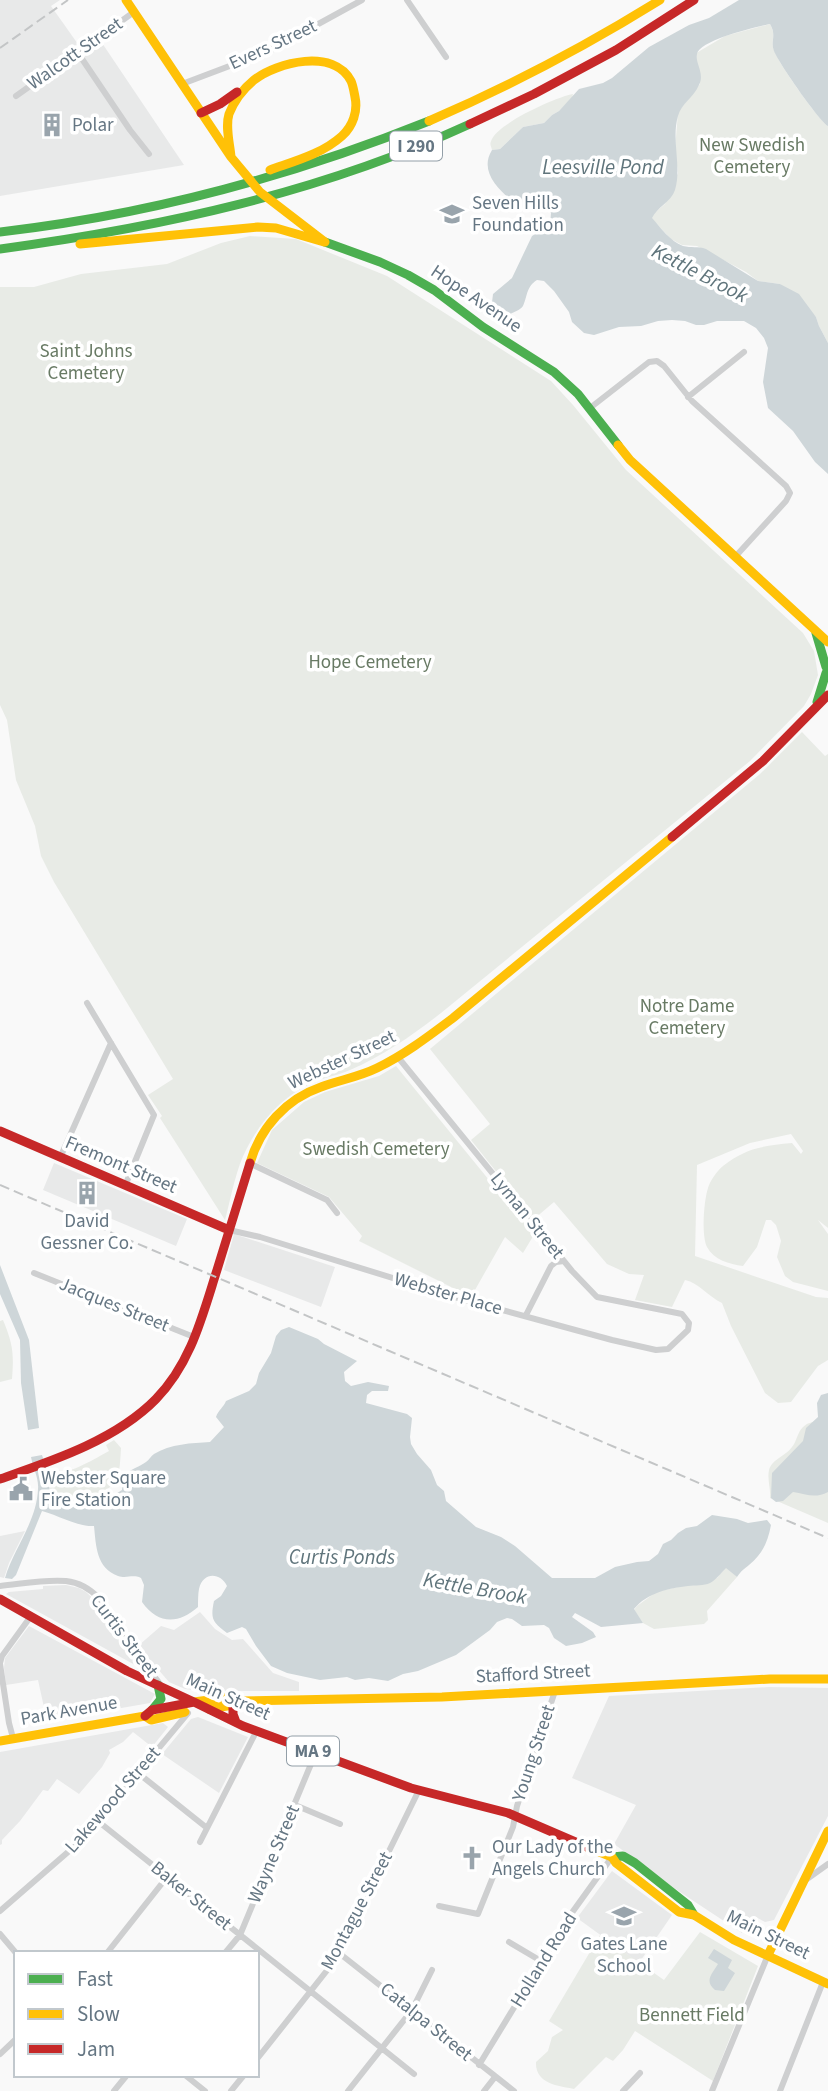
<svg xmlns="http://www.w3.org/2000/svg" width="828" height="2091" font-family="'Source Sans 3',sans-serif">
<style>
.built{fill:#e8e9e9}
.green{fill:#e8ebe6}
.water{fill:#ced6d9}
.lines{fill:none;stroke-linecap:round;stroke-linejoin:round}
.street{stroke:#cecfd0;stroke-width:6}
.fast{stroke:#4caf50;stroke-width:9}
.slow{stroke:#ffc107;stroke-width:9}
.jam{stroke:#c62828;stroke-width:9}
.rail{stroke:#c3c5c6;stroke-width:2;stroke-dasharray:10 5;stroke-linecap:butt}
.labels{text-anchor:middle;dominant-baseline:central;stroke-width:7;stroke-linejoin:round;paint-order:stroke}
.shield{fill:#fff;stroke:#939fa8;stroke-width:2}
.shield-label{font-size:18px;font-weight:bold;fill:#657683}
.street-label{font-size:19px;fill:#657683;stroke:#fff}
.poi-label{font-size:19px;fill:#657683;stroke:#fff;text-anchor:start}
.park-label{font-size:19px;fill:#687a64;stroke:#fff}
.water-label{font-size:21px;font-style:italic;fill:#60757c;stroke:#fff}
</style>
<rect width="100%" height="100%" fill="#f9f9f9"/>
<path class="built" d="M0,0H60L51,6L85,54L102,43L184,165L0,196Z
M54,1163L187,1219L176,1246L43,1190Z
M234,1234L335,1267L321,1307L224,1270Z
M25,1531L9,1563L4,1578L0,1577V1536Z
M66,1585L79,1588L86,1592L100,1605L138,1662L135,1665L6,1594L9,1592L43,1589V1586Z
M200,1612L215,1629L232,1640L243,1639L273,1673L299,1682V1691H204L185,1689L169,1682L138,1646L161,1626L174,1630Z
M29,1626L155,1694L150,1703L47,1721L38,1680L6,1685L4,1668L5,1658Z
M769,1687L828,1688V1816L774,1920L765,1922L754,1916L742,1933L674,1888L614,1844L636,1805L572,1778L609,1696Z
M198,1717L248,1737L219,1793L162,1754L191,1719Z
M163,1723L168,1727L152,1747L133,1732L123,1742L109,1750L110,1753L102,1767L79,1794L57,1779L48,1791L43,1790L20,1821L2,1840V1844L0,1845V1752Z
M612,1871L672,1915L639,1963L577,1918Z"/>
<path class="green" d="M770,24C777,37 770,41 774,50C778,63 818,119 828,126V343L819,326L816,317L780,284L758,281L746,272L697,246L682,245L671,239L651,218L654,213L665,204L678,173L675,150L678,112L700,84L696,55L698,52L725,36Z
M573,94L572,98L559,111L552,115L544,123L523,127L500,149L492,150C491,145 489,145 492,139C499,123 556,97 573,94Z
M250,236L296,239L387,276L551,381L573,405L626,470L803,633L814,651L818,675L811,694L804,706L750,761L441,1013C413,1035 383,1056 350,1070C339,1075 326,1077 314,1082C284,1095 262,1119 247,1148C236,1168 231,1198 225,1220L160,1118L162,1116L148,1095L173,1079L54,882L41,856L35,826L16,780L7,720L0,705V287H34L81,274L167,264L221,243Z
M802,732L825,756L828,754V1228L818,1220L828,1234V1291L793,1282L785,1276L777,1257L781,1241L776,1225L771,1220H766L757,1247L743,1266C729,1264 714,1260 707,1247C701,1235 704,1200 708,1188C710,1181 717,1171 723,1166C746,1148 762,1146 792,1143L801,1154L803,1151L791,1134L750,1143L697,1165L695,1256L816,1297L828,1298V1360L818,1366L791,1402L778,1403L765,1393L731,1326L722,1303C709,1297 699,1283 685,1280L672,1307L635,1300L644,1275L629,1274L607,1264L554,1202L534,1219L471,1140L490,1124L430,1049L760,774Z
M396,1066L516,1213L518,1212L535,1233L523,1253L505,1237L471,1297L359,1241L362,1236L329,1197L257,1163L272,1130L304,1102L325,1092L379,1076Z
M3,1320C13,1344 14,1354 12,1379L0,1382V1321Z
M828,1400V1523L770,1498C771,1489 767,1480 769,1470C772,1459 786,1456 792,1447C797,1441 797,1433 803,1427C807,1423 812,1422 818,1421Z
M114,1440L121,1448C119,1485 118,1481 89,1503L90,1504L51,1499L49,1471C56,1469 59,1471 66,1471C76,1470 100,1456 109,1451L106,1445Z
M726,1567L737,1577L707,1611L708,1620L704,1624L654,1629L643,1623L634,1610L637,1606L656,1592L717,1578Z
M700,1932L758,1966L713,2081L635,2031L623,2050L613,2061L606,2057C595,2068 585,2078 574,2089C558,2086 535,2084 536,2062L548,2051L552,2037L563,2030L549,2021L600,1935L664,1980Z"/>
<path class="water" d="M739,0H828V126C819,121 778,62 774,51C770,41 777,36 770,24C756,27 700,40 697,54C695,64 705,73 699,85C694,97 681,104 678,116C671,140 682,166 675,190C671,202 657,207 652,218C661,228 670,241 683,246C691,248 698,246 706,249L758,281L780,284L799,294L816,317L819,326L828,343V474L815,462L793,431L768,408L763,382L768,348L764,338L756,328L744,321H717L704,325H696L685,321L672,320L658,321L641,326L619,327L594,335L584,333L572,322L569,312L554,291L544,281L537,280C526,287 528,295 523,306C519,312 507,314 502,318L495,315L491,311L493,294L512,278L532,236L550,225L551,213L546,208L538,206L520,208C504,194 477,174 492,150L500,149L523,127L544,123L552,115L559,111L579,89L603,83L612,78L649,47L689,25L709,18Z
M0,1265L29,1340L39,1428L28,1430L21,1383L20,1340L0,1294Z
M289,1327L318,1339L324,1344L357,1361L344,1372L345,1381L351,1386L368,1382L389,1386L388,1391H372L367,1395L366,1403L407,1414L412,1418L410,1437L411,1444L417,1454L431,1470L437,1485L444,1491L446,1501L476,1527L501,1537L515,1546L552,1578H595L615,1567L637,1562L649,1561L658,1554L663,1544L671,1540L678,1533L686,1528L697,1526L712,1515L737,1519L748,1523L767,1520L771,1525C768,1541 763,1554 749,1565C744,1569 741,1571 737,1577L726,1568C721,1573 716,1580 710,1583C704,1586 695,1585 688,1586C669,1588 647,1593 634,1609L643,1623L601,1627L575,1613L572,1617L593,1632L596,1637L582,1643L566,1646L554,1638L549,1628L544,1625L522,1626L512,1619L507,1618L497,1622L490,1630L456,1655L418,1671L403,1674L388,1681L369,1678L355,1680L347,1677L320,1680L287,1673L271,1666L256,1646L246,1629L242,1627L227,1633C213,1622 210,1620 214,1601L221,1596L227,1586C220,1572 203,1572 199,1589C198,1594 198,1601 198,1607C179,1624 158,1625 142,1602L144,1585L141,1578C132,1574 127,1579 118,1576C96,1568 96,1545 94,1526C77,1527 58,1515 42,1511L16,1575L12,1579L5,1578C14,1548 37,1521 38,1489C39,1478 33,1468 31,1457L42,1455L49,1476L50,1500L52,1502L87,1506L91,1505V1503L100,1497L106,1500L122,1490C124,1468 131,1472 146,1462C149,1460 151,1456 154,1454C170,1444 192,1443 210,1442L224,1427L216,1417C218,1410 224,1407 226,1401L249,1391L256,1384L259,1373L271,1353L276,1336L281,1330Z
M828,1393V1492C815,1499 806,1494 793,1492L783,1501L776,1502L771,1498L772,1473L803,1441L806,1428L818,1417L817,1403L821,1395Z
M714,1949L732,1960L728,1968L735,1973L724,1991L715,1990C704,1981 712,1974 718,1964L708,1958Z"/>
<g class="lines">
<path class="street" d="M407,0L446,57
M78,53L130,130L149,154
M182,84L269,51L362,0
M16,96L134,12
M688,397L744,352
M590,408L649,362L657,361L664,366L692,401L786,486L790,493L786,501L735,557
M87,1003L154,1115L125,1186
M60,1158L111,1043
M249,1163L327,1200L337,1213
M229,1230L260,1237L451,1296L612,1340L656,1350L668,1349L688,1330L689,1323L682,1314L597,1297L572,1271L397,1056
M34,1273L194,1337
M526,1315L551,1266L556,1262L564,1261
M0,1586C21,1584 45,1579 66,1581C102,1585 115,1623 133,1649C141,1661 151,1672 160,1684
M0,1663L2,1656L31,1616
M0,1664L9,1723L13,1738
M138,1773L207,1828
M295,1805L340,1824
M99,1822L414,2074
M200,1842L256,1732
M807,1879L828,1864
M439,1906L478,1914L513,1827L517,1806L555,1691
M0,1911L83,1839L188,1713
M0,1934L16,1953
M509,1942L541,1961
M107,1953L167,1877
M225,1953L240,1935L316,1752
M339,1953L514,2091
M0,2054L16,2039
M257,2059L336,1959L419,1790
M479,2065L571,1914L612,1857
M185,2075L205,2091
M114,2091L127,2075
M231,2091L244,2075
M348,2091L412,2010L432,1970
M484,2091L495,2077
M623,2091L640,2073
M712,2091L768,1955
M780,2091L823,1982"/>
<path class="fast" d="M0,232C147,215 292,176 429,121
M325,242L380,262L408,275L434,290L483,327L554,372L578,394L618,445
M0,249C162,227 320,193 470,124
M816,633L826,667
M817,702L826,673
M152,1710L161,1699L158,1685
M612,1857L623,1856L635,1863L688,1905L694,1915"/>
<path class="slow" d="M126,0L231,157L260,192L325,242
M429,121C510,86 586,46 660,0
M231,157C230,144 225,127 229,114C234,101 243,89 254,80C277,62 334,48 351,81C353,85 354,92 355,97C358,111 353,126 342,136C322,154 295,161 270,170
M80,244L258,227L276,228L324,242
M618,445L630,460L828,642
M250,1163C260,1128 286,1099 321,1087C339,1080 359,1077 377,1068C404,1055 429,1036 453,1018L672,837
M194,1702L231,1697L240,1701
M209,1709L233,1705L240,1701L442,1697L770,1679H828
M0,1741L145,1716L151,1720L185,1712
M587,1847L612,1857L616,1863L679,1912L694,1915L734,1940L828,1984
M768,1955L828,1831"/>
<path class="jam" d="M201,113L220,104L237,92
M470,124L534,94L616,50L694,0
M672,837L763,761L828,695
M0,1131L229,1230
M0,1479C52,1461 116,1440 156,1399C191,1363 202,1317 217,1270C228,1234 239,1198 250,1163
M0,1599L127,1671L194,1702
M233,1705V1714L236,1722
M145,1716L152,1710L194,1702L243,1726L411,1788L508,1813L587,1847"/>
<path class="rail" d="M0,48L68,0
M0,1185L828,1538"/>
</g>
<defs>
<g id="building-bare" transform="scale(1.89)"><path d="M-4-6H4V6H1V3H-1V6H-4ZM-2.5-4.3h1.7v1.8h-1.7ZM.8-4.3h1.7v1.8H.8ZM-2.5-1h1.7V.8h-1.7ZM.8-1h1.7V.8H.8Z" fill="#99a4ac" stroke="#fff" stroke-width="2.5" paint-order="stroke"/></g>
<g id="school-bare" transform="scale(1.89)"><path d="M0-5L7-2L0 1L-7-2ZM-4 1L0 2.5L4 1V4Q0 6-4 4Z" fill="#99a4ac" stroke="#fff" stroke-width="2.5" paint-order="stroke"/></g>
<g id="civic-bare" transform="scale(1.89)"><path d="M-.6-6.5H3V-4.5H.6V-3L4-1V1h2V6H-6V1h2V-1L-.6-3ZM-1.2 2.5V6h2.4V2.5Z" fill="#99a4ac" stroke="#fff" stroke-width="2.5" paint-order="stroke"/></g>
<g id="church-bare" transform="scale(1.89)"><path d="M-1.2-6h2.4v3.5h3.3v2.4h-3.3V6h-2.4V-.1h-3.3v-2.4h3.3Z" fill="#99a4ac" stroke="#fff" stroke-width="2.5" paint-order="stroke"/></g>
</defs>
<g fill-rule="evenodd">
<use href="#building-bare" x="52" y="125"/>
<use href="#school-bare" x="452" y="214"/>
<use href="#building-bare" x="87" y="1193"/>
<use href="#civic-bare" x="21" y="1489"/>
<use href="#church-bare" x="472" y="1858"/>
<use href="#school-bare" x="624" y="1916"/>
</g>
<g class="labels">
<g class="shield">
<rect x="390" y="131.5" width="52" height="29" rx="5"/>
<rect x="287" y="1736.5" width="52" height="29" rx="5"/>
</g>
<g class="shield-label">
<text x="416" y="146">I 290</text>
<text x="313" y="1751">MA 9</text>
</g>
<g class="street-label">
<text transform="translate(273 45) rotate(-25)">Evers Street</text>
<text transform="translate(75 54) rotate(-35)">Walcott Street</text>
<text transform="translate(476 299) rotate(34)">Hope Avenue</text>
<text transform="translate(342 1060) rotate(-25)">Webster Street</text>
<text transform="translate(121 1165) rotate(23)">Fremont Street</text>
<text transform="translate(527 1216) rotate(51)">Lyman Street</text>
<text transform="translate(448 1294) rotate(16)">Webster Place</text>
<text transform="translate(114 1305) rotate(22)">Jacques Street</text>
<text transform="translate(124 1636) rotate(53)">Curtis Street</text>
<text transform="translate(533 1674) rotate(-3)">Stafford Street</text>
<text transform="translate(228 1697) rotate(24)">Main Street</text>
<text transform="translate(69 1711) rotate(-10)">Park Avenue</text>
<text transform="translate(534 1753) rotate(-72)">Young Street</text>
<text transform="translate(113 1800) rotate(-49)">Lakewood Street</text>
<text transform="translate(274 1854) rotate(-67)">Wayne Street</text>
<text transform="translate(191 1896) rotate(39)">Baker Street</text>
<text transform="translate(357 1911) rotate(-62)">Montague Street</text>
<text transform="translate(768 1935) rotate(26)">Main Street</text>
<text transform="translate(544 1960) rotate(-58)">Holland Road</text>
<text transform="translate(426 2022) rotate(39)">Catalpa Street</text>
</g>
<g class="poi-label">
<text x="72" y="125">Polar</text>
<text x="472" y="203">Seven Hills<tspan x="472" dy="22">Foundation</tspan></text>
<text x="87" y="1221" text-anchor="middle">David<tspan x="87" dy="22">Gessner Co.</tspan></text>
<text x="41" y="1478">Webster Square<tspan x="41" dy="22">Fire Station</tspan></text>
<text x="492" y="1847">Our Lady of the<tspan x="492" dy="22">Angels Church</tspan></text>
<text x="624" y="1944" text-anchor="middle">Gates Lane<tspan x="624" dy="22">School</tspan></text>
</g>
<g class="park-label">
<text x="752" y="145">New Swedish<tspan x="752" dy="22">Cemetery</tspan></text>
<text x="86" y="351">Saint Johns<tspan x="86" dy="22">Cemetery</tspan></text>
<text x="370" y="662">Hope Cemetery</text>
<text x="687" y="1006">Notre Dame<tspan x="687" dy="22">Cemetery</tspan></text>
<text x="376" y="1149">Swedish Cemetery</text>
<text x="692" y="2015">Bennett Field</text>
</g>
<g class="water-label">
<text x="603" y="167">Leesville Pond</text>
<text transform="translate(700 273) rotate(27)">Kettle Brook</text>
<text x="342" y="1557">Curtis Ponds</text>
<text transform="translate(475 1588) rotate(10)">Kettle Brook</text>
</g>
</g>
<rect x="14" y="1951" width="245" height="126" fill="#ffffff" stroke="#c1c8cd" stroke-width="2"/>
<rect x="28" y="1974" width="35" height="10" fill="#4caf50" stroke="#c1c8cd" stroke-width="2"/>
<text x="77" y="1986" font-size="21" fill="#657683">Fast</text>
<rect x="28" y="2009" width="35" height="10" fill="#ffc107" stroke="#c1c8cd" stroke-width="2"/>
<text x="77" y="2021" font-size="21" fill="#657683">Slow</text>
<rect x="28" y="2044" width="35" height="10" fill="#c62828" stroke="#c1c8cd" stroke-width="2"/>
<text x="77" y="2056" font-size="21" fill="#657683">Jam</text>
</svg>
